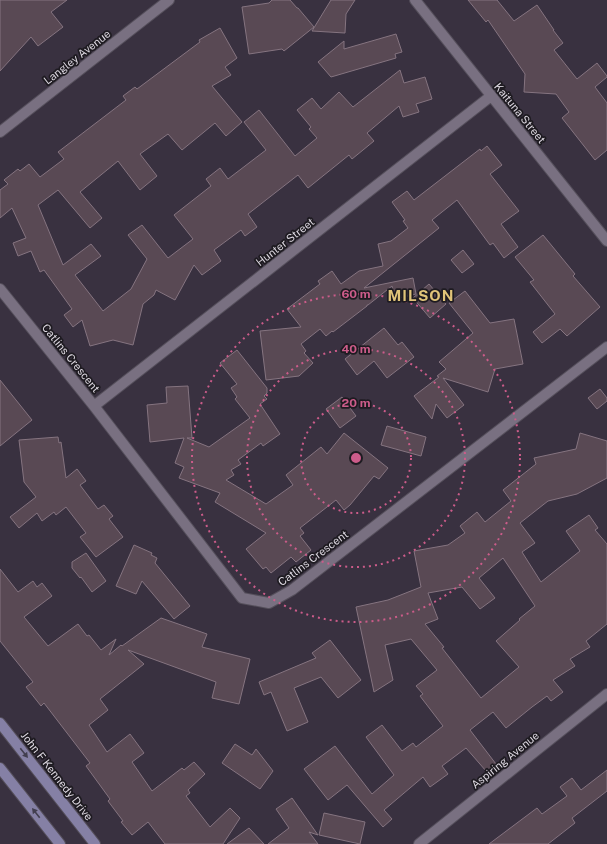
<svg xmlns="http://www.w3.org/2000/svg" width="607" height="844" font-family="'Public Sans',sans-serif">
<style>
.building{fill:#594954;stroke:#857480;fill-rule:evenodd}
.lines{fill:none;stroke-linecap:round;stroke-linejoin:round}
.minor-casing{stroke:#554f5b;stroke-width:12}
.secondary-casing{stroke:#554f5b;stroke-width:12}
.minor{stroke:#797081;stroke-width:10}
.secondary{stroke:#8580a5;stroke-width:10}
.oneway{fill:#423e4f}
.ring{fill:none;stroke:#cc5c8a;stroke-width:2;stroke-dasharray:2 4}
.labels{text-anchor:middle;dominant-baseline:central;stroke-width:3.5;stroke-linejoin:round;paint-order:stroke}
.street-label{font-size:11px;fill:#ded9e2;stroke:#1e1b21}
.district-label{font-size:15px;font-weight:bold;letter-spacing:1px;fill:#e0c479;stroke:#1e1b21}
.centre{fill:#cc5c8a;stroke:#1e1b21;stroke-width:2}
.ring-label{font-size:12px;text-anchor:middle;font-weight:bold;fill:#cc5c8a;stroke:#1e1b21;stroke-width:3.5;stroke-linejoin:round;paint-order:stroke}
</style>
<rect width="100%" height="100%" fill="#393140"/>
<path class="building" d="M0,0H67L51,12L63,27L38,46L31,37L0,71Z
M272,0H290L297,8H298L314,27L284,51L282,49L249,54L242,7L269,3Z
M331,0H355L346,14L345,33L312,31Z
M468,0H497L514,21L537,5L554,30H553L563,43L554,50L577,79L597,63L607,76V77L595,87L607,103V150L595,160L562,118L569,112L556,94L524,92L525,74L488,20L486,22Z
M220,28L237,58L225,67L231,75L212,86L242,122L226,136L215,123L182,150L168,134L140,154L157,176L140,190L118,161L80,192L102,218L90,228L58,190L38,205L63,265L91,244L101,256L75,275L103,311L131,289L147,259L128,235L142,225L168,258L193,239L174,215L211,186L206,179L220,168L228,179L266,150L244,122L259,110L295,156L317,138L309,129L311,127L297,110L312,98L321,109L339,92L353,107L400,70L404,83L425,77L432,99L416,104L419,112L403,117L399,106L367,133L374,141L352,159L349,155L308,188L298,175L248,214L257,227L245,236L241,230L214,250L221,261L202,275L194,265L175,300L156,290L154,295L143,304L133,345L113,340L90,346L82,320L73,327L64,315L72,309L44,270L40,272L31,251L18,256L13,243L26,238L12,208L0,218V190L8,184L4,180L18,169L20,171L29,164L40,177L64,159L58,152L126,100L123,96L135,87L137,89L200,42L199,40Z
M396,34L402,52L395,54L396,58L331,77L318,62L344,41V49Z
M487,146L502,165L490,174L519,211L501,224L518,247L504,258L493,243L490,245L457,200L432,220L439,228L364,288L413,278L416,294L395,299L392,286L368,305H367V306L333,332L332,331L326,336L320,329L301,344L306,351L304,353L313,363L299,376L266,380L260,331L301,327L287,309L320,284L318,281L332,271L341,284L359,271L383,266L378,244L391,241L408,228L403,221L405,220L392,202L407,191L414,200L480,149L481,151Z
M543,235L575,274L573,276L600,307L567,336L560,329L542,343L533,332L555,314L530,282L534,280L515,257Z
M463,250L474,264L462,273L451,260Z
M429,284L446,304L430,318L413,298Z
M465,291L490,323L514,319L523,364L495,369L488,392L443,378L464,405L447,418L436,404L432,419L414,396L439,377L437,376L446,369L439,362L473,333L449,303Z
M384,328L398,345L402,342L414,357L387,378L374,361L357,375L345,359Z
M237,350L267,388V393L264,396L267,399L260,404L280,434L263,446L261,443L238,460L241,464L231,470L234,475L226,480L266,504L293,485L286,475L321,447L327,454L344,433L388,468L379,479L374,476L350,505L344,510L336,500L300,528L304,533L300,536L311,550L296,562L291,557L271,573L266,567L263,569L246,549L266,533L215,502L220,493L179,478L184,467L175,463L184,438L150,442L147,405L167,403L166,387L188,386L192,438H187L209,447L250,418L235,399L237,397L231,388L237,384L220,363Z
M0,380L32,420L0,446Z
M600,389L607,398V401L597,409L588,398Z
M342,397L356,416L340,428L326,409Z
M387,426L426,437L421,456L381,445Z
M580,433L607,441V478L577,494L548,501L520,523L535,543L522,552L541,582L580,551L566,531L589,515L598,528L595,530L607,544V624L586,641L590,647L570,659L575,666L553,680L563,692L551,701L547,696L532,707L506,728L493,712L470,730L496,764L486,771L466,748L442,766L448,774L430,787L423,777L384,810L392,819L383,827L347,785L328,800L304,769L335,746L372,794L394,775L366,737L382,725L402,751L413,743L416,747L443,726L420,696L423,694L416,686L437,670L411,639L385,645L393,680L374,692L356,607L388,600L421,587L414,551L448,545L465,533L460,526L477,512L485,522L511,501L503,490L536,464L534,458L576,449ZM503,558L535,606L519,619L520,620L496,641L519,667L481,698L442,648L444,647L425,624L438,619L428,593L462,587L480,609L495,598L479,578Z
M58,437L59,443L61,442L66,478L77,469L86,481L80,485L98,509L104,505L113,516L109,519L123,537L96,557L80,537L86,533L66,507L56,515L54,512L42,521L37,513L19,528L10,517L36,497L24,482L19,440Z
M134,545L152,553L151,555L157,558L155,563L190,606L174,619L142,581L136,594L116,586Z
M86,553L106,581L92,592L81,577L80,578L72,568V562Z
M0,569L18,592L33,581L37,587L42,583L52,596L24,617L48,646L78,624L87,636L89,635L101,650L116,639L109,655L121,645L122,646L161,618L207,634L202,647L250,659L239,704L212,698L216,682L128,650L144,664L100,699L108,710L89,725L107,752L130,734L144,753L132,762L152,791L182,768L184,770L194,762L205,774L188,790L190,793L186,796L210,827L230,808L240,818L223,844H165L148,822L132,835L121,822L123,821L108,801L110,799L86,766L90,763L44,703L41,706L26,687L33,682L0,641Z
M330,640L361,680L338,698L321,677L294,688L308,722L287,731L271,692L264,695L259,682L316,658L312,653Z
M235,744L252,755L256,749L273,771L260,789L222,763Z
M607,770V791L572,818L575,823L548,844H489L537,808L542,814L567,796L560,787L572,778L581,790Z
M292,798L318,835L309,832L318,844H268L289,828L276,809Z
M324,813L365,822L360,844L319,835Z
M249,828L264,844H227Z"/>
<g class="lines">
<g class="minor-casing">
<path id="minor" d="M415,0L607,241
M0,132L169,0
M0,289L94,406L242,598L269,603L292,590L607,347
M94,406L491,96
M419,844L607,694"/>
</g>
<g class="secondary-casing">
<path id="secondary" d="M0,723L95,844
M0,768L60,844"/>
</g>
<use href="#minor" class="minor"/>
<use href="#secondary" class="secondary"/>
</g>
<defs><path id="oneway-solid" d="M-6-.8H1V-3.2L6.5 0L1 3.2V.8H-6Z"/></defs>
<g class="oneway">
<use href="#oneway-solid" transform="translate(24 753) rotate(52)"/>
<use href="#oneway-solid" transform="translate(36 813) rotate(-128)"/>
</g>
<g class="ring">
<circle cx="356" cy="458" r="55"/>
<circle cx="356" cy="458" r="109"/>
<circle cx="356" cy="458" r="164"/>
</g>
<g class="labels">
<g class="street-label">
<text transform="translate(77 57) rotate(-38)">Langley Avenue</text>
<text transform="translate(520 113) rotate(51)">Kaituna Street</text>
<text transform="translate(285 242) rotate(-38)">Hunter Street</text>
<text transform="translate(71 358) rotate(51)">Catlins Crescent</text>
<text transform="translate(313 558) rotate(-37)">Catlins Crescent</text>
<text transform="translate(505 760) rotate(-39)">Aspiring Avenue</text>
<text transform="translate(57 776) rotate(52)">John F Kennedy Drive</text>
</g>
<g class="district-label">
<text x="421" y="295">MILSON</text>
</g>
</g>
<circle cx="356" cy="458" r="6" class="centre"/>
<g class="ring-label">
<text x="356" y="298">60 m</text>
<text x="356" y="353">40 m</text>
<text x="356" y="407">20 m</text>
</g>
</svg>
